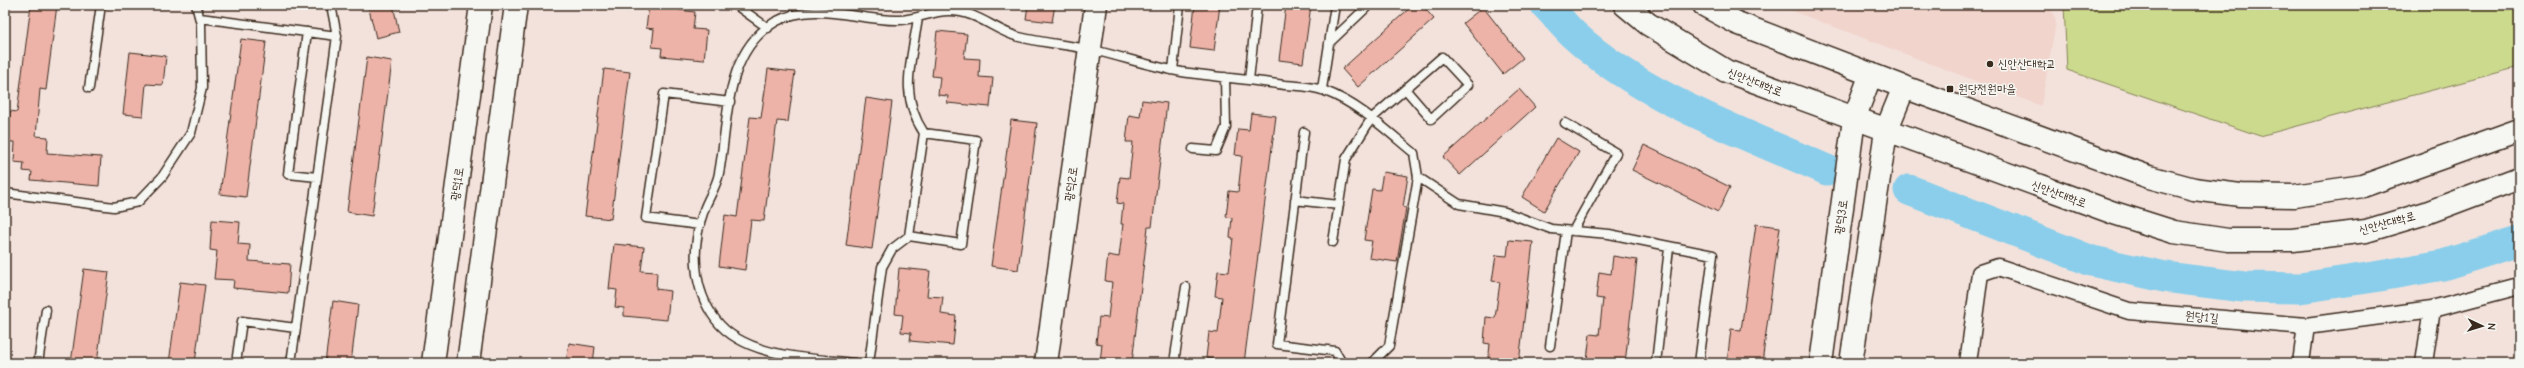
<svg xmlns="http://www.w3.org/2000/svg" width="2524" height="368" font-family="'Comic Neue','Poor Story',sans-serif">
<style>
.built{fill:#f1d4cc}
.green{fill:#ccda8e;stroke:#848256}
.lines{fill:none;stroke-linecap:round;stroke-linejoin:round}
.river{stroke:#8aceeb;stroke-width:31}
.building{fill:#edb3a8;stroke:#3b2a1e}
.lane-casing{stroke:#3b2a1e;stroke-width:11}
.street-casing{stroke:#3b2a1e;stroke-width:19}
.secondary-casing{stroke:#3b2a1e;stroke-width:25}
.lane{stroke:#f6f6f2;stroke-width:8}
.street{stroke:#f6f6f2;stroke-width:16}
.secondary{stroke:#f6f6f2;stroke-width:22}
.poi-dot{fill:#3b2a1e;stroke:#f6f6f2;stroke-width:1.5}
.labels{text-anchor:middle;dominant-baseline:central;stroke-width:3;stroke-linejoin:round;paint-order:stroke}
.poi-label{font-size:12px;fill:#3b2a1e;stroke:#f6f6f2;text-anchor:start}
.street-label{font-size:12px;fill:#3b2a1e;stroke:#f6f6f2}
</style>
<rect width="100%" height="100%" fill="#f3e2dc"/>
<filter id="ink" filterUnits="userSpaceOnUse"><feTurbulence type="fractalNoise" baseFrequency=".025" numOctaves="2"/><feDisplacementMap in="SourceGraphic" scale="8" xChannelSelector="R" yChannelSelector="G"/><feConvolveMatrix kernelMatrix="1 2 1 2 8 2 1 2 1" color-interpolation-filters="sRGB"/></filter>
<g filter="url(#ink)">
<path class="built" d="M1777,5H2050L2056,22L2041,106Z"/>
<path class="green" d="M2064,5H2519V67L2260,136L2067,70Z"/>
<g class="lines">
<path class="river" d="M1546,5C1556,15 1565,27 1575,36C1643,98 1744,133 1827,170
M1909,190L2092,261L2165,277L2244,287L2300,288L2374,277L2443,265L2519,241"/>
</g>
<path class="building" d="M31,5H57L46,90L40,89L36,136L48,137L47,153L101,157L99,186L31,180L32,172L23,171L24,163L14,162L15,142H8L10,111L17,112Z
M368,5H393L399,32L376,38Z
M649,5H679V10L695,12L693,29L707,30L704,60L661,56L662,48L652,47L654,29L646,28Z
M1028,5H1055L1052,22L1026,19Z
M1195,5H1220L1214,51L1190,48Z
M1286,5H1311L1303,63L1279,60Z
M1413,5H1422L1434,19L1358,87L1342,69Z
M1483,7L1523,58L1503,74L1463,23Z
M937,31L967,34L964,58L980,59L979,77L993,78L990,107L947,103L948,96L938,95L940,77L932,76Z
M241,39L266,42L246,197L220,194Z
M130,52L166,56L163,85L146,84L143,116L123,114Z
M367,57L392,61L372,216L347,212Z
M604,69L630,72L611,219L585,216Z
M768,69L795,72L788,122L777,121L764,221L751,220L745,270L719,266L725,215L737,217L750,117L761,118Z
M1519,89L1535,107L1460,175L1443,157Z
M866,98L892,102L872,249L846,245Z
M1142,100L1167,103L1152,227H1148L1132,363H1100L1102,344L1096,343L1099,317L1108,318L1112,282L1105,281L1108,255L1119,257L1123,224H1121L1123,204L1117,203L1120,177L1129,178L1133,142H1126L1129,115L1140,117Z
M1251,113L1276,116L1244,363H1212L1213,359L1206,358L1209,332L1218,333L1222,297L1215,296L1218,271L1229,272L1233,238L1230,237L1232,218L1226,217L1229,191L1238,192L1242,156L1235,155L1238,129L1249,130Z
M1011,120L1037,123L1018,270L991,266Z
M1556,138L1579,152L1544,211L1522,197Z
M1644,145L1730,187L1718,212L1632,170Z
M1383,172L1408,176L1403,207L1406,208L1397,262L1369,258L1372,241L1364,240L1372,189L1380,190Z
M212,220L240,222L238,244L250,245L249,261L290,264L288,293L233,288L234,280L214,279L217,251L210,250Z
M1756,224L1780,227L1762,363H1727L1731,329L1741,330Z
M1509,240L1533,242L1519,363H1488L1490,344L1484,343L1486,317L1495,318L1500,282L1492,281L1496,255L1507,256Z
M614,244L644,247L641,271L657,272L656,289L670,291L667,320L624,316V308L615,307L617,290L609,289Z
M1613,256L1637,260L1625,363H1593L1594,361L1587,360L1590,334L1599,335L1603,299L1596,298L1599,272L1611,274Z
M899,268L930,271L927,296L943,297L941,314L956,316L953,345L910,341L911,333L901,332L903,315L895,314Z
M84,269L109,272L97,363H71Z
M180,282L205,285L195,363H169Z
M333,301L358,305L351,363H325Z
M569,343L595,347L593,363H566Z"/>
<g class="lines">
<g class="lane-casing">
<path id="lane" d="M331,5L337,36
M740,5V8L768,28
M200,18L337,36L291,363
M307,32L288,174L317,177
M1329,43L1369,5
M1173,70L1180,5
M1249,80L1257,5
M89,88L101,5
M1322,89L1335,5
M1565,123L1616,153L1573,231
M1304,132L1277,344L1335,351L1342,363
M1193,149L1216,151L1226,127L1225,77
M1418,177L1459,204L1505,212L1551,229L1609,234L1713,255L1699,363
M5,193L114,207L138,202L162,177L191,133L202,88L201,24L196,5
M1295,200L1339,205
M700,225L646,218L664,94L730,102
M909,236L961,244L976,140L924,133
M1333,242L1346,159L1371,119L1442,57L1468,85L1431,119L1406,90
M1550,346L1566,231
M38,363L46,310
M236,363L242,321L296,328
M855,363C812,358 745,358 716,320C692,289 691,246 704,210C708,198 717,186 719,173C729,122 723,53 775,22C815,0 857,21 899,20C916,20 934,10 950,11C977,11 995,31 1019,37C1043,43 1069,45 1093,50C1123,57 1152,67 1182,72C1217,77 1251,80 1285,85C1298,86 1313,86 1325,91C1359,104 1386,130 1414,153L1418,177L1389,346L1372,363
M869,363L882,267L892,249L909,236L924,133C898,94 912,60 918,18
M1177,363L1175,356L1186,287
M1656,363L1669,248"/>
</g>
<g class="street-casing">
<path id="street" d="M1968,363L1980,273L1998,267L2129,311L2306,326L2432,309L2519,286
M2301,363L2306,326
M2424,363L2432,309"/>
</g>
<g class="secondary-casing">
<path id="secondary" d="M1625,5L1648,24L1726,71L2114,213L2174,232L2228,240H2293L2366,231L2426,213L2519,178
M1704,5L1737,23L1904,87L2149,177L2194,189L2240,195L2294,196L2363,186L2519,130
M433,363L481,5
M468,363L516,5
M1046,363L1096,5
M1821,363L1854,119L1871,74
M1851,363L1886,131L1904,87"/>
</g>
<use href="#lane" class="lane"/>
<use href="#street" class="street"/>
<use href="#secondary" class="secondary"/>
</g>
</g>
<g class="poi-dot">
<circle cx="1990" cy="64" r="4"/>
<rect x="1946" y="85" width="8" height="8" rx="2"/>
</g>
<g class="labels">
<g class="poi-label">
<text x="1998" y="64">신안산대학교</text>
<text x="1958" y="89">원당전원마을</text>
</g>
<g class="street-label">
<text transform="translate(1755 82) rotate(21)">신안산대학로</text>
<text transform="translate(457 184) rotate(-82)">광덕1로</text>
<text transform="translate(1071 184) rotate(-82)">광덕2로</text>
<text transform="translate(2059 194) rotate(20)">신안산대학로</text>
<text transform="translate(1841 217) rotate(-82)">광덕3로</text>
<text transform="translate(2387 223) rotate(-15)">신안산대학로</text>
<text transform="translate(2202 317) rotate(5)">원당1길</text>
</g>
</g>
<rect width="2524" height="368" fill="none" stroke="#f6f6f2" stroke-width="20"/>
<rect x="10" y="10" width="2504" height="348" fill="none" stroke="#3b2a1e" stroke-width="1.5" filter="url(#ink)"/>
<g transform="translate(2482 326) rotate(94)" stroke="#f6f6f2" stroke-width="3" paint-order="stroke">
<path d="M0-3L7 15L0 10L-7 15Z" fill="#3b2a1e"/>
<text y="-6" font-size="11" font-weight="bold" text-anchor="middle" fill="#3b2a1e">N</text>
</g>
</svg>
